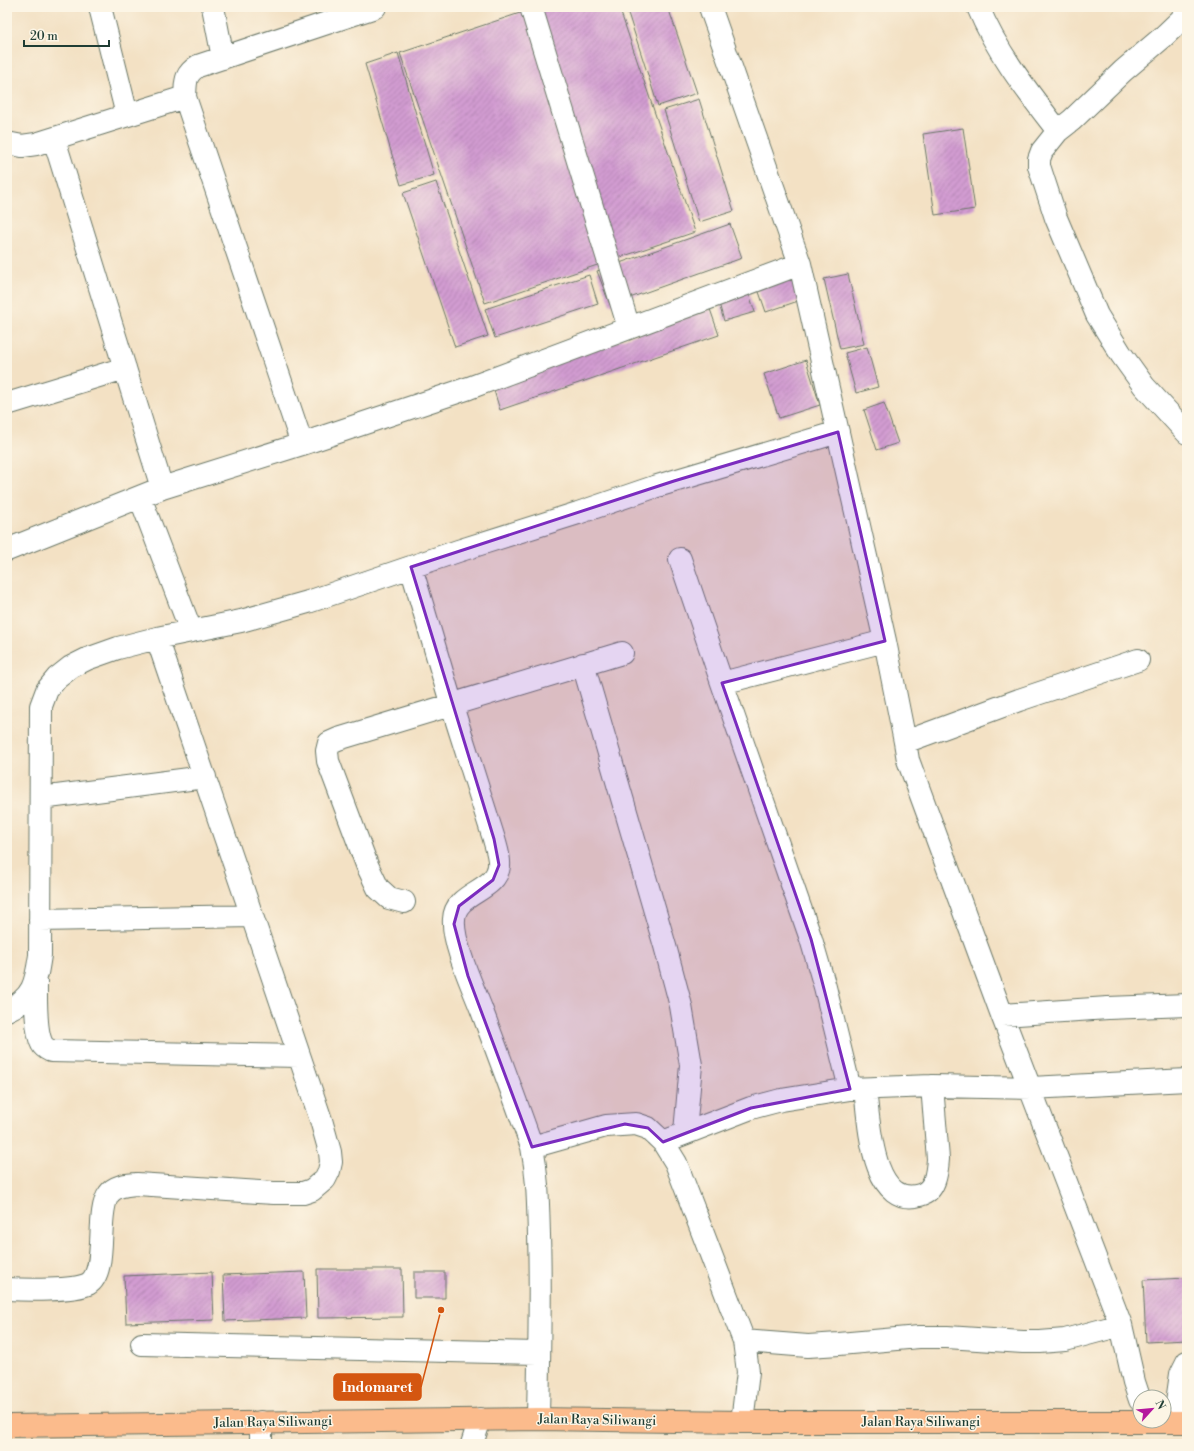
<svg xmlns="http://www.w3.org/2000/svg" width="1194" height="1451" font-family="'Libre Bodoni',serif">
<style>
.building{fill:url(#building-hatch)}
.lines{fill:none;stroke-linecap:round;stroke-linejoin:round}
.minor-casing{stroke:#697666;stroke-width:24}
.highway-casing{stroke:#697666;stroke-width:24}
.minor{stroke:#fff;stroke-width:22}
.highway{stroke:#fbbb8c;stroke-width:22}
.marked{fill:#7b2cbf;fill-opacity:0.2;stroke:#7b2cbf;stroke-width:3;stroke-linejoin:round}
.labels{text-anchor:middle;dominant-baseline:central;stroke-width:3;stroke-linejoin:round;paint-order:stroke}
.street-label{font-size:13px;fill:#1f3d34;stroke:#fcf5e5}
.leader{fill:none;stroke:#d45610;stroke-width:1.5}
.callout-dot{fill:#d45610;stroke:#fcf5e5;stroke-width:1.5}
.callout{fill:#d45610;stroke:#d45610;stroke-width:1.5}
.callout-label{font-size:14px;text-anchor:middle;font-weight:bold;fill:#fff}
</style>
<defs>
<pattern id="building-hatch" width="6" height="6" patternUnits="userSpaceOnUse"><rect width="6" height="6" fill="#d29bd1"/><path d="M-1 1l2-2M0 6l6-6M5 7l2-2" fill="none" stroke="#aa80aa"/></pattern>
</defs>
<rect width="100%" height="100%" fill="#fcf5e5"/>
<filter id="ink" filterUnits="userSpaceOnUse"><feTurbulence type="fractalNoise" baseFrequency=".025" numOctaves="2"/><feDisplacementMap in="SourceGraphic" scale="8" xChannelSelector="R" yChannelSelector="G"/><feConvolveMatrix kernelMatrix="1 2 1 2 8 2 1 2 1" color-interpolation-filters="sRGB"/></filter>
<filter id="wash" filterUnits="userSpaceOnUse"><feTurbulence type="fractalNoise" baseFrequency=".012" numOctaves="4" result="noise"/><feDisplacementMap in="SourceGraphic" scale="16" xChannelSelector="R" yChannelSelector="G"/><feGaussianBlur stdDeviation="0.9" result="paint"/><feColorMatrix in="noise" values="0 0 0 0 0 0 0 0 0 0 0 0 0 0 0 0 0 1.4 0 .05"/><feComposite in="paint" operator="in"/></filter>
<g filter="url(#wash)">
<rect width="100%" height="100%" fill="#f3e1c4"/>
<g id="blocks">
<path class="building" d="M538,7H619L695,232L485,303L400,53Z
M626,7H668L697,93L658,106Z
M398,53L434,175L401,185L365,64Z
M699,99L734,211L699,222L664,110Z
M963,128L975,209L935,215L923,134Z
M436,182L488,336L455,347L403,193Z
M730,224L742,258L610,305L597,271Z
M794,273L804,299L766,312L757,286Z
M848,274L864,344L840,349L824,279Z
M589,275L598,304L495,338L485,309Z
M748,291L755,312L724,321L718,300Z
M710,309L719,335L500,410L492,384Z
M867,347L878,387L856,393L845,353Z
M806,360L820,405L779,418L764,374Z
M884,403L898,443L877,450L864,410Z
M317,1269H402L403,1317L318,1318Z
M212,1272L214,1320L126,1323L124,1276Z
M304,1272L306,1318L225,1321L223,1275Z
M414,1272H445V1298H414Z
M1187,1278V1340L1146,1342L1143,1280Z"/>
</g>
</g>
<g filter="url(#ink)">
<use href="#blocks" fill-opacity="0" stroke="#697666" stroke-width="1"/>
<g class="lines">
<g class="minor-casing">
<path id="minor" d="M100,7L127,115
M213,7L223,58
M531,7L629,328
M710,7L800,264L885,641L905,742L908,760L1002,1015L1121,1325L1134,1382L1140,1400
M978,7C997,53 1028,92 1058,131
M1187,14L1163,37L1123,71L1072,120L1058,131L1042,151L1039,159V166L1056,218L1097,315L1121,354L1144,386L1187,433
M54,139L162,488
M7,143L22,146L36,144L185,97
M7,404L125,368
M302,444L469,388L800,264
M140,497L191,631
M7,550L162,488L302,444L185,97C186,82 184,75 198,66L375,7
M680,559L722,683L811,939L825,987L850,1089
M411,567L452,706L494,839C496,847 500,857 499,866C496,892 455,892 454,919C452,943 473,987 482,1011C499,1056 516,1102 532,1147C538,1178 538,1204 539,1235C541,1297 539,1358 538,1419
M583,664L665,946L681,1006L691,1065L685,1132
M722,683L885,641
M905,742L1019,700L1138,660
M41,798L205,777
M404,902L389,898L378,888L367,865L328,761L327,751L329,743L338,739L622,653
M40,920L252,916
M36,982C36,997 35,1031 42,1044C44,1048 47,1049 51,1051L299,1056
M7,1010C34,998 36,982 40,955L41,706L47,690L57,678L71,667L87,659L118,648L157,638L241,621L308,602L458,551L578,513L654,487L838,432
M1002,1015L1108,1008L1187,1005
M865,1089C869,1119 871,1209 920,1195C935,1191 937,1173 938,1159L932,1086
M663,1142L751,1108L781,1100L850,1089L932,1086L1031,1088L1187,1080
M532,1147L606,1126L636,1124L648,1128L663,1142L676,1163L744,1341L748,1372L742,1422
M7,1289C25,1290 74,1291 88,1284C109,1272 95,1212 109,1194C115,1185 127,1185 137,1184L274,1193H303L312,1190L325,1179L329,1171L331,1162L330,1152L321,1120L252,916L157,638
M744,1341L808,1346L839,1344L919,1337H947L1023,1342H1040L1065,1340L1121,1325
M142,1344L539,1353
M261,1422V1444
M1174,1422L1181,1374L1187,1362
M472,1444L480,1419"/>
</g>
<g class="highway-casing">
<path id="highway" d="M7,1426L538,1419L742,1422H1187"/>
</g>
<use href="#minor" class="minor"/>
<use href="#highway" class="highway"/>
</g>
</g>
<path class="marked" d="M838,432L885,641L722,683L811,939L850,1089L751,1108L663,1142L648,1128L625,1124L532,1147L468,976L454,924L459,906L493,880L499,865L494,839L411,567L674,481Z"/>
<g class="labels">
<g class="street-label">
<text transform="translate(597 1420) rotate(1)">Jalan Raya Siliwangi</text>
<text transform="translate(273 1422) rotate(-1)">Jalan Raya Siliwangi</text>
<text x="921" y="1422">Jalan Raya Siliwangi</text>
</g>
</g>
<path class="leader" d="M441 1310L421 1387"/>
<circle class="callout-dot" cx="441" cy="1310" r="4"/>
<rect class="callout" x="334" y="1374" width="87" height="26" rx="4"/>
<g class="callout-label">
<text x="377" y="1392">Indomaret</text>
</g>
<rect width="1194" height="1451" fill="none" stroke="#fcf5e5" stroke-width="24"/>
<g transform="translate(1152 1409) rotate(63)"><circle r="19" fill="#fcf5e5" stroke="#a4ab9e"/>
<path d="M0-3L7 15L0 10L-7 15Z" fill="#b5179e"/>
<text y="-6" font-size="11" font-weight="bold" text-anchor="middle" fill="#1f3d34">N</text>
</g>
<path d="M24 40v6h85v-6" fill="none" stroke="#1f3d34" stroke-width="2"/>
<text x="30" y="40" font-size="12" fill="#1f3d34" stroke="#fcf5e5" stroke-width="3" paint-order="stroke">20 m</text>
</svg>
